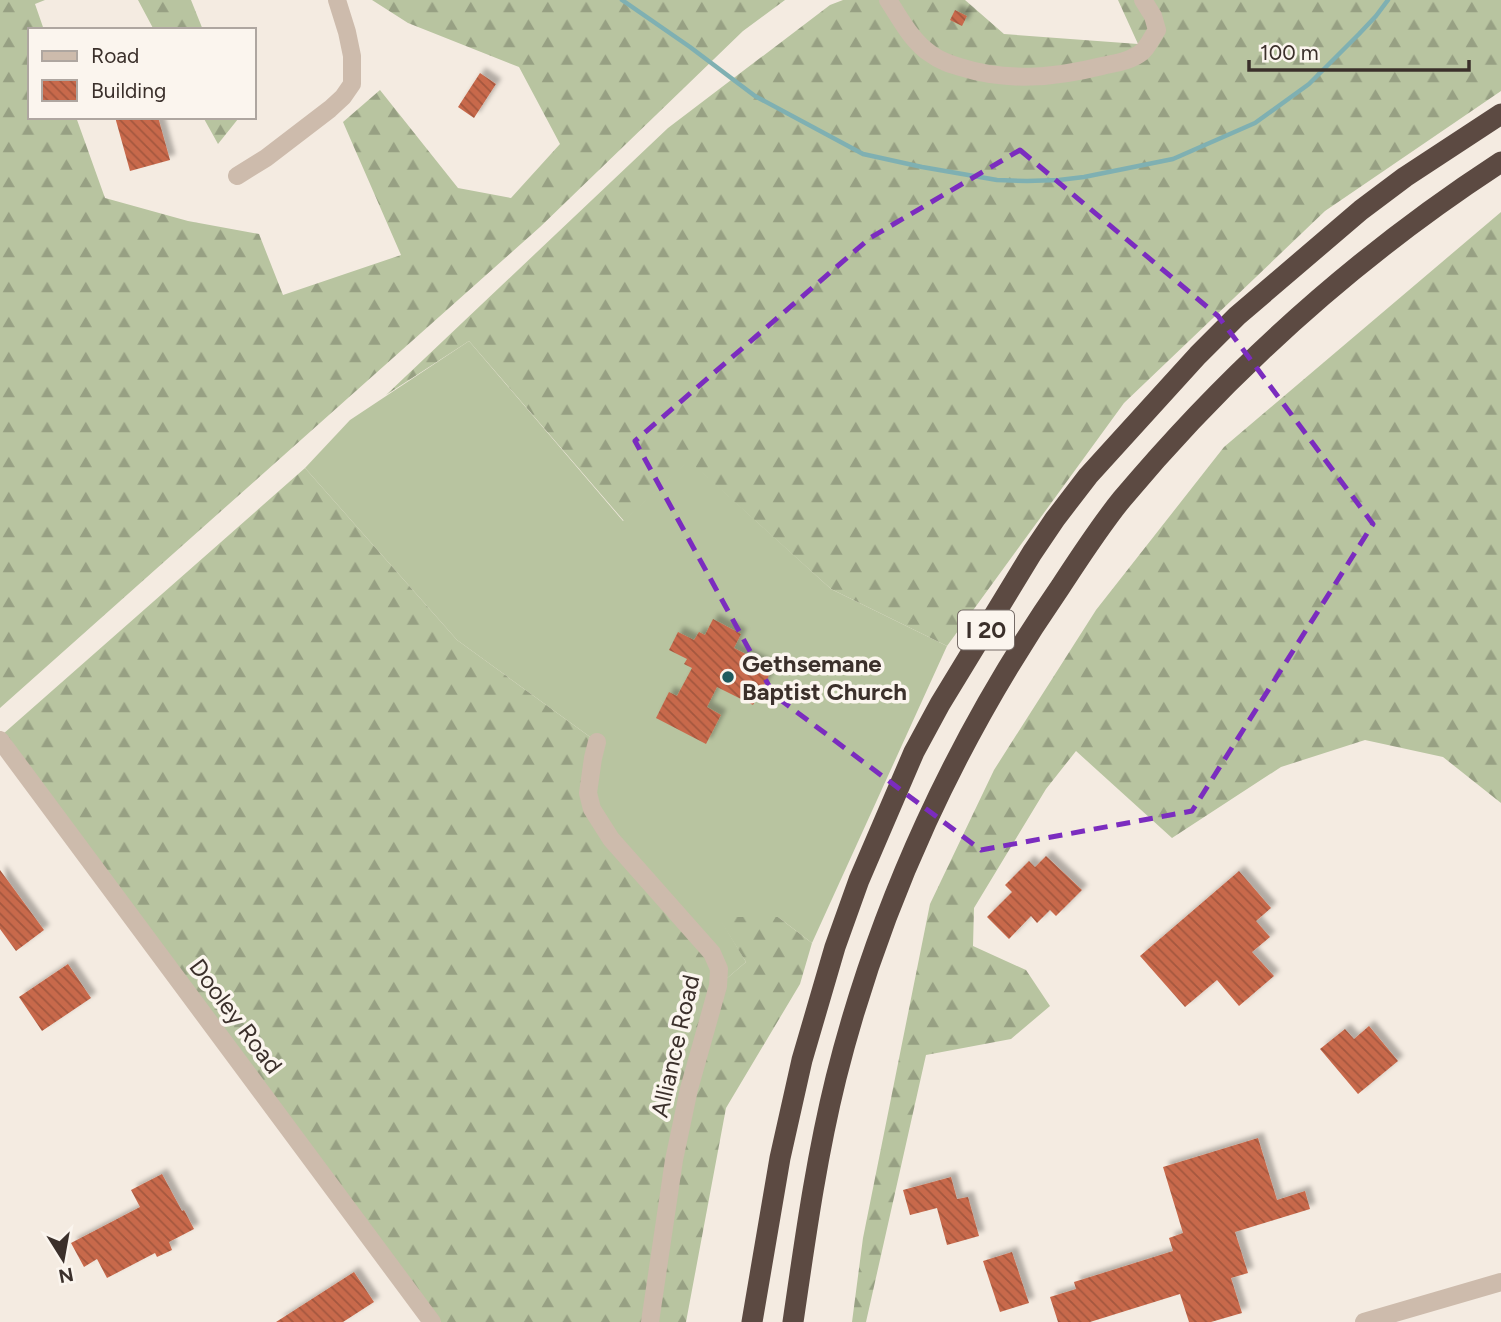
<svg xmlns="http://www.w3.org/2000/svg" width="1501" height="1322" font-family="Figtree,sans-serif">
<style>
.grass{fill:#b8c4a0}
.forest{fill:url(#forest-firs)}
.lines{fill:none;stroke-linecap:round;stroke-linejoin:round}
.stream{stroke:#7fb0b2;stroke-width:4.5}
.building{fill:url(#building-back-hatch);filter:url(#shadow)}
.minor{stroke:#cdbbac;stroke-width:18}
.highway{stroke:#5c4a42;stroke-width:21}
.marked{fill:none;stroke:#7b2cbf;stroke-width:5;stroke-dasharray:14 9;stroke-linejoin:round}
.poi-dot{fill:#1f5a5e;stroke:#fbf5ee;stroke-width:2.5}
.labels{text-anchor:middle;dominant-baseline:central;stroke-width:7;stroke-linejoin:round;paint-order:stroke}
.shield{fill:#fbf5ee;stroke:#756b66;stroke-width:2}
.shield-label{font-size:23px;font-weight:bold;fill:#3b302b}
.poi-label{font-size:24px;font-weight:bold;fill:#3b302b;stroke:#fbf5ee;text-anchor:start}
.street-label{font-size:24px;fill:#3b302b;stroke:#fbf5ee}
</style>
<defs>
<pattern id="forest-firs" width="22" height="20" patternUnits="userSpaceOnUse" patternTransform="scale(1.75)"><rect width="22" height="20" fill="#b8c4a0"/><path d="M5 1l3.5 6h-7zM16 11l3.5 6h-7z" fill="#97a083"/></pattern>
<pattern id="building-back-hatch" width="6" height="6" patternUnits="userSpaceOnUse" patternTransform="scale(1.75)"><rect width="6" height="6" fill="#c8694b"/><path d="M-1 5l2 2M0 0l6 6M5-1l2 2" fill="none" stroke="#a4573f"/></pattern>
<filter id="shadow"><feDropShadow dx="5.5" dy="-5.5" stdDeviation="2" flood-color="#0004"/></filter>
</defs>
<rect width="100%" height="100%" fill="#f4ebe1"/>
<path class="grass" d="M469,341L623,521L689,460L831,589L947,646L812,943L778,917H719L746,962L718,986L592,809L597,742L457,640L305,468L350,420Z"/>
<path class="forest" d="M0,0H45L35,4L44,30H30V117H76L105,198L188,221L259,234L283,295L401,255L343,122L380,90L458,188L511,198L560,144L519,67L408,23L372,0H785L743,31L540,227L0,708Z
M138,0H191L203,30H154Z
M843,0H965L1004,34L1138,44L1118,0H1501V91L1325,211L1124,403L947,646L831,589L689,461L624,521L469,341L386,395L668,128L830,5Z
M203,117H238V119L218,144Z
M1501,212V803L1443,757L1365,740L1281,767L1172,838L1076,751L1046,789L974,908L973,946L1026,970L1050,1006L1011,1039L926,1055L866,1322H852L863,1238L930,904L994,770L1096,610L1224,447Z
M305,468L457,640L597,742L592,809L700,940L719,985L746,962L718,917H778L812,943L800,984L726,1108L686,1322H441L3,734Z"/>
<g class="lines">
<path class="stream" d="M622,0L690,47L755,96L863,154L922,167L997,180L1027,181L1059,180L1084,177L1173,159L1255,123L1309,84L1359,34L1376,16L1388,0"/>
</g>
<path class="building" d="M955,10L967,16L962,26L950,20Z
M480,73L496,84L474,118L458,107Z
M115,117H158L170,160L130,171Z
M713,619L741,634L734,648L773,668L753,705L717,687L707,707L721,715L706,744L656,718L669,692L677,696L692,668L684,664L687,659L669,650L678,632L694,640L699,632L705,635Z
M1046,856L1082,890L1056,916L1050,910L1037,923L1031,916L1009,939L987,917L1012,892L1005,885L1029,861L1035,867Z
M0,870L44,930L16,951L0,929Z
M1239,871L1271,908L1256,921L1270,937L1252,952L1274,976L1239,1006L1217,980L1185,1007L1140,956Z
M68,964L91,998L42,1031L19,997Z
M1369,1026L1398,1061L1358,1094L1320,1049L1345,1029L1354,1039Z
M1258,1138L1277,1200L1305,1191L1310,1209L1235,1232L1248,1273L1231,1278L1242,1313L1211,1322H1189L1180,1294L1090,1322H1058L1050,1297L1076,1289L1074,1282L1173,1251L1169,1238L1183,1233L1163,1167Z
M162,1174L182,1211L184,1210L194,1229L169,1242L172,1250L157,1257L155,1253L107,1278L97,1259L84,1267L71,1243L140,1207L131,1190Z
M951,1177L957,1199L968,1197L979,1236L947,1245L937,1208L910,1215L903,1190Z
M1012,1252L1029,1303L1000,1312L983,1261Z
M354,1272L374,1302L343,1322H276Z"/>
<g class="lines">
<path class="minor" d="M888,0C900,18 912,42 931,54C940,61 950,64 960,67C1007,82 1054,78 1102,66C1115,63 1131,61 1142,52C1148,47 1152,37 1157,30L1153,16L1143,0
M237,176L266,158L330,109L343,97L352,84V56L347,32L337,0
M0,740L432,1322
M597,742L593,758L588,793L592,809L611,839L712,953L719,969L718,986L689,1089L674,1160L650,1322
M1364,1322L1501,1282"/>
<path class="highway" d="M752,1322L780,1158L802,1060L835,947L859,880L914,752L940,704L1032,553L1055,519L1088,476L1198,355L1237,316L1361,210L1405,177L1501,114
M793,1322C805,1240 816,1159 836,1078C880,902 958,735 1061,586C1080,557 1100,526 1122,499C1232,368 1358,255 1501,162"/>
</g>
<path class="marked" d="M1020,150L1218,316L1373,524L1192,811L981,850L774,695L635,441L870,238Z"/>
<circle class="poi-dot" cx="728" cy="677" r="7"/>
<g class="labels">
<rect class="shield" x="958" y="610.5" width="56" height="39" rx="5"/>
<g class="shield-label">
<text x="986" y="630">I 20</text>
</g>
<g class="poi-label">
<text x="742" y="663">Gethsemane<tspan x="742" dy="28">Baptist Church</tspan></text>
</g>
<g class="street-label">
<text transform="translate(236 1016) rotate(53)">Dooley Road</text>
<text transform="translate(675 1046) rotate(-77)">Alliance Road</text>
</g>
</g>
<rect x="28" y="28" width="228" height="91" fill="#fbf5ee" stroke="#aea6a0" stroke-width="2"/>
<rect x="42" y="51" width="35" height="10" fill="#cdbbac" stroke="#aea6a0" stroke-width="2"/>
<text x="91" y="63" font-size="21" fill="#3b302b">Road</text>
<rect x="42" y="80" width="35" height="21" fill="url(#building-back-hatch)" stroke="#aea6a0" stroke-width="2"/>
<text x="91" y="98" font-size="21" fill="#3b302b">Building</text>
<g transform="translate(63 1259) rotate(169)" stroke="#fbf5ee" stroke-width="5" paint-order="stroke">
<path d="M0-5L12 26L0 18L-12 26Z" fill="#3b302b"/>
<text y="-10" font-size="19" font-weight="bold" text-anchor="middle" fill="#3b302b">N</text>
</g>
<path d="M1249 60v10h220v-10" fill="none" stroke="#3b302b" stroke-width="3.5"/>
<text x="1260" y="60" font-size="21" fill="#3b302b" stroke="#fbf5ee" stroke-width="5" paint-order="stroke">100 m</text>
</svg>
